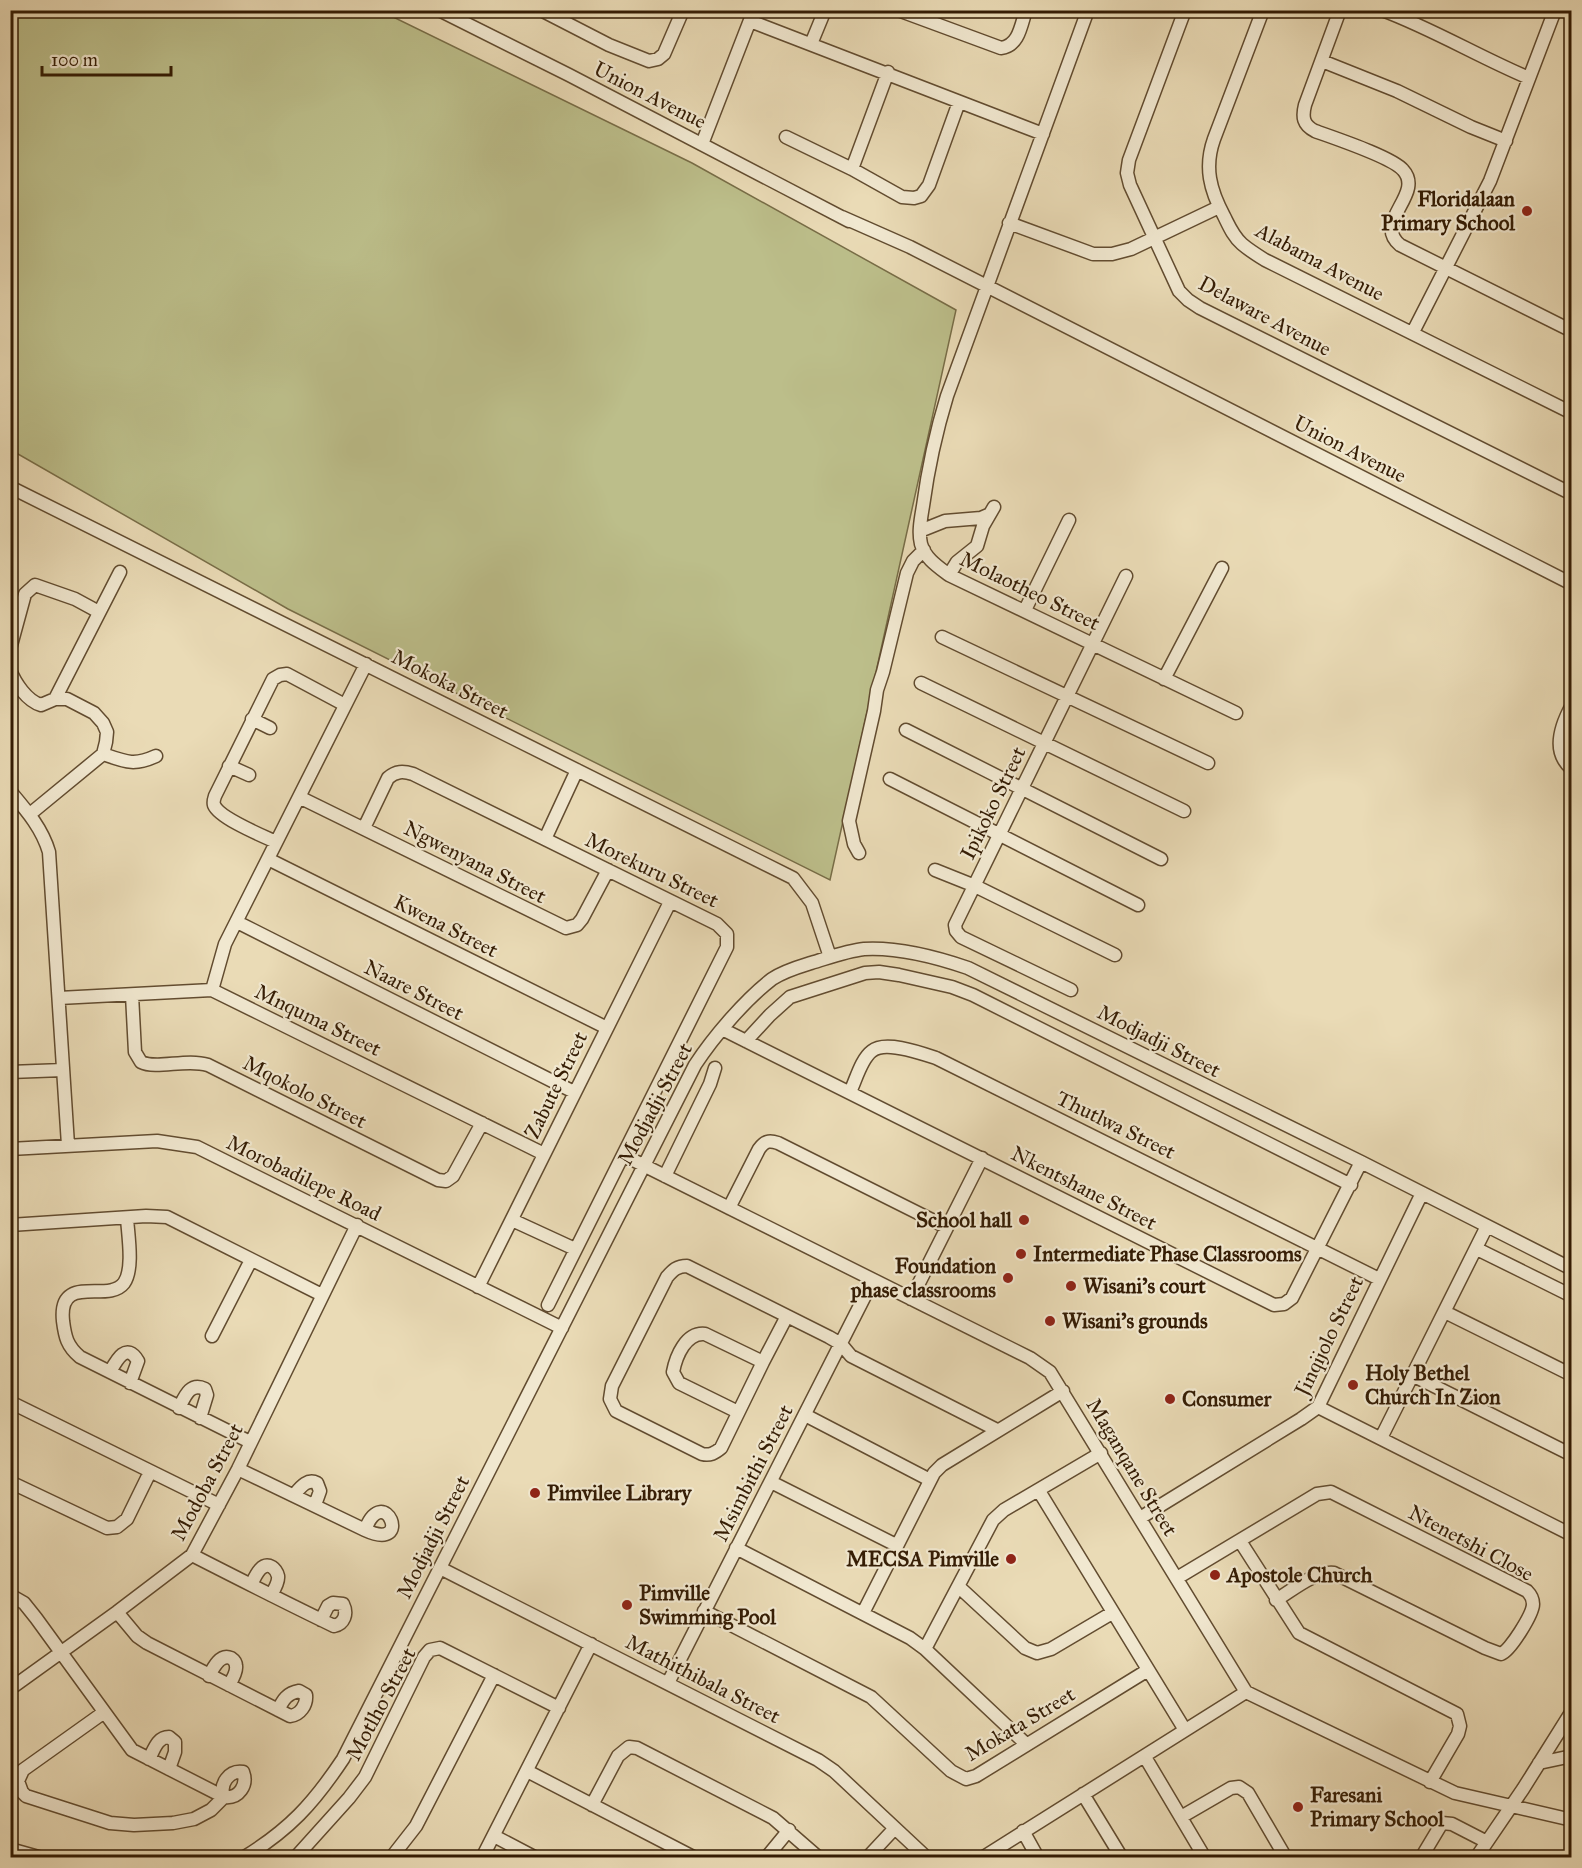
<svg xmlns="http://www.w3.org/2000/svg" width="1582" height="1868" font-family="'IM FELL Great Primer',serif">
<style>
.green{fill:#bcbe8a;stroke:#786d47;stroke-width:1.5}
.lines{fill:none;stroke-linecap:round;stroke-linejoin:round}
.minor-casing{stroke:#624c30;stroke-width:15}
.minor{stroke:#f1e8d0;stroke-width:12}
.poi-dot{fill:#8f2418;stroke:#f1e8d0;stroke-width:2}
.labels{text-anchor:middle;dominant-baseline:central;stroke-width:4.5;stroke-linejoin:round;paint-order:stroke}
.street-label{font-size:21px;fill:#341c04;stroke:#f1e8d0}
.poi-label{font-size:21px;font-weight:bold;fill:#341c04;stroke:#f1e8d0;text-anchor:start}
</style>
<rect width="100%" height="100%" fill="#eadbb6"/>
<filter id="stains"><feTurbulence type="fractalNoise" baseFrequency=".00333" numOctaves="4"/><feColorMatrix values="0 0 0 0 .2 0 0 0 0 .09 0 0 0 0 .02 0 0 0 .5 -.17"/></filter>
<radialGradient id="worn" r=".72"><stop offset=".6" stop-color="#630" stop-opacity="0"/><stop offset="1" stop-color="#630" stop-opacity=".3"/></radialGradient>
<path class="green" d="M11,11H381L692,163L956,310L830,880L288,609L11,450Z"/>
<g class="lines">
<g class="minor-casing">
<path id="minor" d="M439,10L569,75L849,221
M541,10L609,45L649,61L658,59L664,54L683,10
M898,10L1001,48C1019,46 1021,25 1026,10
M1088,10L947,396C936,432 928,469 923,506C921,518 918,532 921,544C925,558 937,566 949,575L1236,713
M1185,10L1129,160L1127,173L1130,185L1179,291L1188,300L1200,308L1572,494
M1263,10L1214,139C1204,167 1210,190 1224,216C1229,226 1233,236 1242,244C1249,250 1257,255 1265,260L1572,413
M1340,10L1305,105C1302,117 1303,125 1315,131C1334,138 1392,157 1403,170C1425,194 1372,222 1400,245L1572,331
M1382,10C1433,29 1479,57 1529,78
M750,21L1043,134
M811,44L825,10
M1322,61L1397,91L1471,127L1506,141
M786,137L852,169L902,197L914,198L921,196L929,185L959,102
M702,144L754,10
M852,169L888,72
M842,217L910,247L1572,584
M1009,223L1093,254H1112L1131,249L1219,207
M1413,332L1490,181L1555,10
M10,487L793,878L812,903L830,957
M920,531L945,521L981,518L988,515
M949,575L957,562L977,546L983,526L994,507
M1025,610L1069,520
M942,637L1208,763
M10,649L25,594L35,585L75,599L99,612
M10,670C15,683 27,701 41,705L55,699
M1164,679L1222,568
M921,683L1184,811
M1572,705C1561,725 1551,752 1572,769
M252,719L270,728
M906,730L1161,859
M103,754C126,762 134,766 156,756
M229,766L249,775
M890,779L1138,905
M10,791C26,810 42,828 49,852L68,1145
M299,797L566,928L577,925L582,919L608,870
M30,814L103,754L106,742L107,732L103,723L94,713L67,699H55L120,572
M364,828L388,778C396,771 403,771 413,774L717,924L727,934V947L548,1305
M545,839L577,770
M276,842C263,836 219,818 214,805C213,802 214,799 215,796L273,679L280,675L287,674L345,705
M859,853L854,844L849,821L874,711L877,690L883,672L907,573L913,561L924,550
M268,859L607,1028
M935,870L975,886L1115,955
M237,922L574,1092
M212,990L225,944L366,664
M1071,990L961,937L956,931L955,925L1126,576
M132,995L135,1052L141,1062C157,1070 186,1058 208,1065L438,1180L446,1181L453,1176L482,1123
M59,998L212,990L544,1154
M722,1029L1274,1305L1284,1304L1292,1298L1361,1162
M746,1041L770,1015L790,997L865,973L879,972L899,975L952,987L973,995L1351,1185
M10,1072L63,1070
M850,1092C856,1080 861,1059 872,1051C885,1040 921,1053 936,1058L1379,1279
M10,1149L157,1141L197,1147L562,1328
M623,1155L1030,1358L1050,1372L1246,1692L1455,1793L1572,1820
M665,1176L710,1084L715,1068
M729,1208L759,1149C765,1141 769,1140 778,1143L946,1227
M127,1218C128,1235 134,1269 124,1283C108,1304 58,1272 63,1321C65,1337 67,1346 80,1357L250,1442
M512,1220L575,1249
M10,1225L146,1216L167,1217L322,1295
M1477,1249L1572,1296
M478,1287L670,902
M911,1299L982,1158
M1445,1312L1572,1375
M787,1316L763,1362L721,1448C715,1453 710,1456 702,1454L616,1411L610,1399L612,1386L667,1277C673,1270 677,1266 687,1266L829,1337L841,1344L851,1356L997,1430
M212,1336L251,1260
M110,1372C116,1361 126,1341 138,1361L130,1383
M1412,1375L1572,1455
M10,1402L219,1505
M1318,1407L1572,1535
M179,1408C185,1396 190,1382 205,1389L207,1395L200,1418
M738,1412L679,1383L673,1372C676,1356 686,1332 705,1334L763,1362
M805,1415L930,1480
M1381,1438L1487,1226
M238,1469L365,1530C415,1553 384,1480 365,1530
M10,1482L107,1528L117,1527L127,1519L150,1472
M771,1482L896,1545
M1039,1491L1185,1730
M294,1495C300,1488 307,1478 317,1483L320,1491L315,1505
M1140,1518L1301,1419L1318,1407L1422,1193
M1240,1541L1299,1633L1457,1714L1460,1726L1458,1734L1430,1782
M736,1548L910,1638L925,1649L1026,1744
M192,1555C239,1579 286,1603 334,1626C344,1624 348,1614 343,1604L333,1603L328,1606L321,1620
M440,1568L818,1760L834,1771L927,1858
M1177,1578L1317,1494L1331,1492L1527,1591C1531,1595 1533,1598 1533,1604C1533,1614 1510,1651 1501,1654L1485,1648L1334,1573C1314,1571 1293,1590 1276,1600
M251,1585C255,1577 261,1561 272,1567C275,1569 277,1572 278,1576C279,1582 274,1590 271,1595
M959,1587L1025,1648L1037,1653L1051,1649L1112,1613
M10,1595L24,1603L36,1618L132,1750L224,1797C239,1799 248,1785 243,1772C229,1770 219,1784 224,1797
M704,1611L871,1697L951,1771L966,1779L976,1776L1148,1670
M117,1612L137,1636L147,1643L290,1716C300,1715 307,1705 306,1695L299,1691C287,1693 283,1700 278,1710
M863,1613L934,1473L942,1465L1063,1391
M925,1649L993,1520L1004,1510L1101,1453
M209,1676C213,1668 220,1653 231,1658C234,1660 236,1662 236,1666C237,1672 232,1680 229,1685
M668,1683L873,1280
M10,1689L117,1612L192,1555L238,1469L357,1225
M103,1713L23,1770L18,1781L22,1792L26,1796L110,1823L134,1825L173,1823L194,1819L211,1810L224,1797
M1145,1757L1205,1858
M149,1759C154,1750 157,1737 169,1737L175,1742V1752L169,1769
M1539,1763L1572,1756
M527,1771L695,1858
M1083,1794L1122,1858
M592,1805L618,1756L629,1747L637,1748L773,1818L819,1858
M1181,1817L1231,1788L1239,1787L1248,1793L1286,1858
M1023,1831L1038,1858
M494,1836L536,1858
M10,1849L42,1858
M243,1858C289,1830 313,1804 343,1759L695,1065C714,1036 745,1000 772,979C784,971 798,967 811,963C828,958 846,951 864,949C898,947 936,957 968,968L1361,1162L1572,1269
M295,1858L349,1798L365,1777L424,1657L430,1650L440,1648L559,1708
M391,1858L416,1826L494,1675
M482,1858L591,1644
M766,1858L789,1830
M867,1858L895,1828
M982,1858L1246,1692
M1421,1858L1442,1823L1452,1824L1487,1842
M1476,1858L1523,1789L1572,1711"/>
</g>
<use href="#minor" class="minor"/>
</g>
<g class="poi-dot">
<circle cx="1527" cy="211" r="6"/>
<circle cx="1024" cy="1220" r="6"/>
<circle cx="1021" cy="1254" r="6"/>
<circle cx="1008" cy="1278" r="6"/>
<circle cx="1071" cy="1286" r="6"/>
<circle cx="1050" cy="1321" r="6"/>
<circle cx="1353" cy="1385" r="6"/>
<circle cx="1170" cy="1399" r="6"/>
<circle cx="535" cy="1493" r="6"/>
<circle cx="1011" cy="1559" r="6"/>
<circle cx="1215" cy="1575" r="6"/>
<circle cx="627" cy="1605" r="6"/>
<circle cx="1298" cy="1807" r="6"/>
</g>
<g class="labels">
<g class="street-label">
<text transform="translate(650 95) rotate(27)">Union Avenue</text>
<text transform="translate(1320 262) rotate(28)">Alabama Avenue</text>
<text transform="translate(1265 316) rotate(28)">Delaware Avenue</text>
<text transform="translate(1350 449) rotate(27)">Union Avenue</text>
<text transform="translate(1030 591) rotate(26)">Molaotheo Street</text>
<text transform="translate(450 684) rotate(27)">Mokoka Street</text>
<text transform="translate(993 803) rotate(-64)">Ipikoko Street</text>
<text transform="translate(475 862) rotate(27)">Ngwenyana Street</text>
<text transform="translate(652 870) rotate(26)">Morekuru Street</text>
<text transform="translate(446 926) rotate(27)">Kwena Street</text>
<text transform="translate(414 990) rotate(27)">Naare Street</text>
<text transform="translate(318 1020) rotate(26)">Mnquma Street</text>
<text transform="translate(1159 1041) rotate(27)">Modjadji Street</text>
<text transform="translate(556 1085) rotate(-64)">Zabute Street</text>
<text transform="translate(305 1092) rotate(27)">Mqokolo Street</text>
<text transform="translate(655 1104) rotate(-62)">Modjadji Street</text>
<text transform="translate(1116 1125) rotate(26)">Thutlwa Street</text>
<text transform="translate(304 1178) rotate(26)">Morobadilepe Road</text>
<text transform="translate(1084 1188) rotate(27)">Nkentshane Street</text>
<text transform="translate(1329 1336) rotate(-64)">Jinqijolo Street</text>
<text transform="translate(1132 1467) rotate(59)">Maganqane Street</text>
<text transform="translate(753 1473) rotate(-63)">Msimbithi Street</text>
<text transform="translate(207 1482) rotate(-62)">Modoba Street</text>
<text transform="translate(433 1537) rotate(-63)">Modjadji Street</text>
<text transform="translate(1471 1543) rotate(28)">Ntenetshi Close</text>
<text transform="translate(703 1679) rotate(27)">Mathithibala Street</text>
<text transform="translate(381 1704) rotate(-62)">Motlho Street</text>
<text transform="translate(1020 1724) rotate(-31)">Mokata Street</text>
</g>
<g class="poi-label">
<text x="1515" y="199" text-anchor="end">Floridalaan<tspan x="1515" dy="24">Primary School</tspan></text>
<text x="1012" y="1220" text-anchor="end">School hall</text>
<text x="1033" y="1254">Intermediate Phase Classrooms</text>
<text x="996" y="1266" text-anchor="end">Foundation<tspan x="996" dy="24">phase classrooms</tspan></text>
<text x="1083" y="1286">Wisani's court</text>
<text x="1062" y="1321">Wisani's grounds</text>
<text x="1365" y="1373">Holy Bethel<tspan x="1365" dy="24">Church In Zion</tspan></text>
<text x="1182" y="1399">Consumer</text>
<text x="547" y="1493">Pimvilee Library</text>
<text x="999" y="1559" text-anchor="end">MECSA Pimville</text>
<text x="1227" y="1575">Apostole Church</text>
<text x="639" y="1593">Pimville<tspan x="639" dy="24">Swimming Pool</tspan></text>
<text x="1310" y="1795">Faresani<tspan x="1310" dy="24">Primary School</tspan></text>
</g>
</g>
<rect width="1582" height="1868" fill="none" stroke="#eadbb6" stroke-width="36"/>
<rect x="12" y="12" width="1558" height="1844" fill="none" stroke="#341c04" stroke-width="3"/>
<rect x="18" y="18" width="1546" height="1832" fill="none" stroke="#341c04" stroke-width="1.5"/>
<path d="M42 66v9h129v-9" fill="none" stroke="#341c04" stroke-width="3"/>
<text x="51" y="66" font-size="18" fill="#341c04" stroke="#f1e8d0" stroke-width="4.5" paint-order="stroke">100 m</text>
<rect width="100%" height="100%" filter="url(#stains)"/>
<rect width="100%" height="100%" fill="url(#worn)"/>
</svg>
